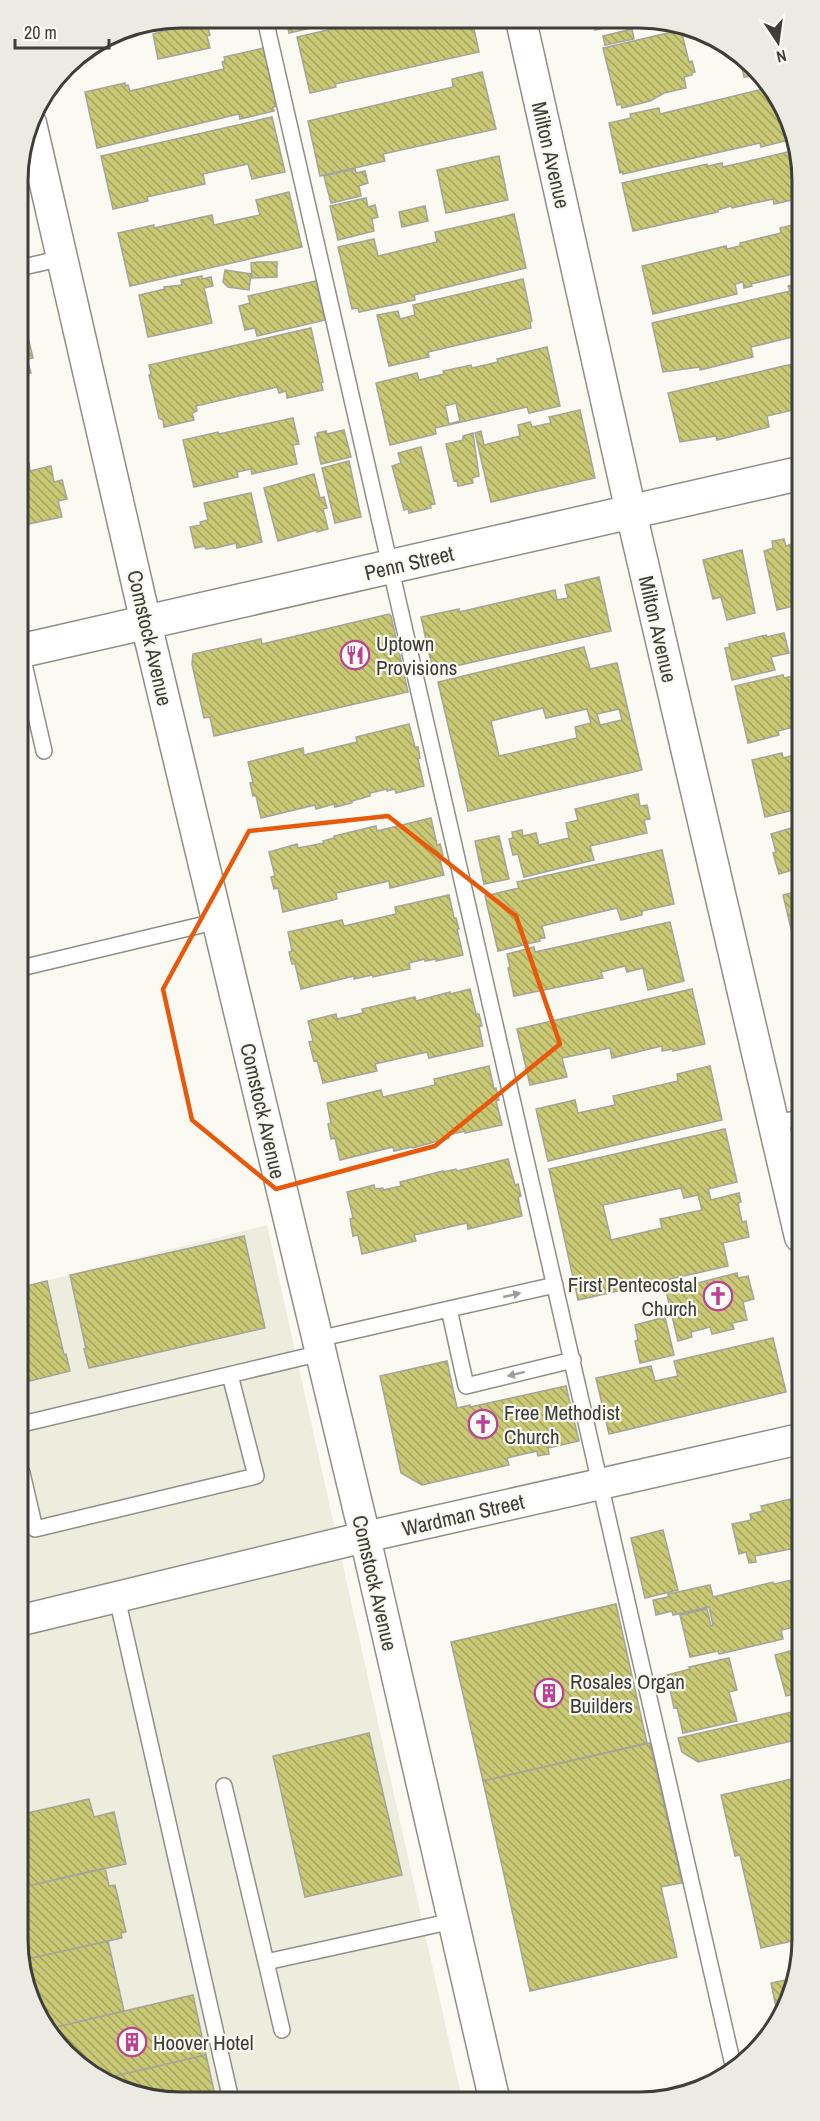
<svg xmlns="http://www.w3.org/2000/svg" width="820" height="2121" font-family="'Archivo Narrow',sans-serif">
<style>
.built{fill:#ededde}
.building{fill:url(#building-back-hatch);stroke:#a4a49d;stroke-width:1.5;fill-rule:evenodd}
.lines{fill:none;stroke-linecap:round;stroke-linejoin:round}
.lane-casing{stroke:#8f8f88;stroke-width:18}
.street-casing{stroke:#8f8f88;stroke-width:33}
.secondary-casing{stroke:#8f8f88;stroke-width:36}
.lane{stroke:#fff;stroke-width:15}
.street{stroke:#fff;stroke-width:30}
.secondary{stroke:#fff;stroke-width:33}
.oneway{fill:#9e9e9c}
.marked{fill:none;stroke:#e8590c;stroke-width:4.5;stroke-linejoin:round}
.labels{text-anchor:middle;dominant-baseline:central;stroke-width:4.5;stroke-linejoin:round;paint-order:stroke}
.street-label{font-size:21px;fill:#3d3d3a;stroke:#fafaf2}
.poi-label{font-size:21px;fill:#3d3d3a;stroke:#fafaf2;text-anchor:start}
.rim{fill:none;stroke:#3d3d3a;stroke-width:3}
</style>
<defs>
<pattern id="building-back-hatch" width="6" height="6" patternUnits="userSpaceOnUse" patternTransform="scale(1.5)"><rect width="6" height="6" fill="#c9c874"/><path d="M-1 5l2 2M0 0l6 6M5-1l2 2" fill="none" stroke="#a4a460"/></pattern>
</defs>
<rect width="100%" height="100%" fill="#fafaf2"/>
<path class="built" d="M267,1225L462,2099L150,2100L73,2062L23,1982L22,1287Z"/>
<path class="building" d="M181,18H203L205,23H207L210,35L207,36L210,48L158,59L153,34L171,29L169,20Z
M286,19H334L319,22L320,26L289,33Z
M375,19L472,20L479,52L335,84L336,87L310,93L297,37Z
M593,21H631L595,30Z
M136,27L137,29L131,31L132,36L99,43L119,30Z
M632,29L634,39L605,45L603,36Z
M681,30L689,62L692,61L695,72L692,73V75L684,77L686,88L664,93L650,101L622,108L621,104L617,105L603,48Z
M264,48L277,106L273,107L274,111L240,119L239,114L97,148L85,92L125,83V86L128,85L130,91L224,69L222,62L225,61L224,57Z
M740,58L754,66L759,74L744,77Z
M482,72L496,129L383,154L385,161L320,176L308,121L453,87L452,79Z
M767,88L794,135L789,136V140L761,147L760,143L623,174V172L620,173L609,123L631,118L630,114L659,108L660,114Z
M272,117L285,172L252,179L248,164L203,174L205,184L147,197L148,201L113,209L101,156Z
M792,151L797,171V199L774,204L773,199L732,208L731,206L718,210V212L633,231L622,183L707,164L708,166L722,163L723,167Z
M499,156L508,200L446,213L437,170Z
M355,169L356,173L365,171L368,183L359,186L361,196L331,203L324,176Z
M289,192L302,247L130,286L118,233L154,225V228L212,215L214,225L260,215L256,200Z
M366,198L368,207L375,205L378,217L372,219L374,231L338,240L330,206Z
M425,206L428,221L402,227L399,212Z
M514,214L526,268L414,295L415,300L359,312L358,308L352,309L338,247L374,239L378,256L437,242L435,232Z
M797,224V273L751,284L752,286L744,288L743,282L735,284L737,294L653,314L642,266L726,246L727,249L740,246V243L781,233L780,228Z
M258,262H277V277L252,278L251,263Z
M225,270L251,274L249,290L228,287L223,282Z
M202,276V279L211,277L213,286L204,288L212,323L148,337L139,295L165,289L164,287L182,285L181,280Z
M523,279L532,321L530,322L531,328L428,352L429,357L389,366L377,315L398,311L400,319L415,315L413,305Z
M316,281L325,320L257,336L255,328L245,330L239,306L250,303L248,296Z
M797,284V336L751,347L753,357L700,370V367L663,372L652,323L790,291L788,286Z
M311,328L323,382L321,383L323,390L287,398L286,391L279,393L277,387L196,406L197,411L192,413L194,420L164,427L163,420L159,418L149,375L151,374L149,365Z
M26,329L33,358L27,359L31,373L19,376V331Z
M547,347L560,406L529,413L527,407L435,428L436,434L390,445L376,383L417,373L419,380L444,374L443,371L471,365L472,368L498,362L497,359ZM456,403L460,421L449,424L445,406Z
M797,363V409L767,416L769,427L717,440L716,436L680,442L668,393Z
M580,410L595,478L491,502L475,433L481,431L484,445L520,436L518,425L530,422L532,427L551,423L549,417Z
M293,418L299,444L293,445L297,464L252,474L251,469L237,472L238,477L194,487L183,440L218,432L219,434Z
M344,430L351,457L321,464L315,437H318L317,433L326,431L327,434Z
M473,433L479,476L472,478L473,483L458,486L457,480L454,481L446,444L463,440V436Z
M421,447L435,504L430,505L431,508L409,513L408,509L404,510L392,466L401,463L398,453Z
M349,461L361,517L335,523L322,468Z
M29,463L30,471L51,466L54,482L62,480L67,499L58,501L62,517L19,526V465Z
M314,474L320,498L324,497L327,508L323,509L328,529L317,532V530L278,541L264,488Z
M251,493L262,542L237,548L236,543L216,548L206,549L205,546L195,548L190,527L201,525L200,522L208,520L204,503Z
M784,539L786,546L795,543L798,553V605L777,610L764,551L773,548L772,541Z
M742,550L755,613L727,620L721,597L713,599L703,560Z
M599,577L611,631L433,671L421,617L459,609V612L555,590L557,600L568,598L565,585Z
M389,614L391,616L408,692L214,736L210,717L204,718L192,664L193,654L261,639L262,644Z
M784,633L789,653L771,657L775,670L732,680L725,648L730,647L729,644L766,635L767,637Z
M584,647L590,669L617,663L642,770L468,811L438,682ZM543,708L546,718L587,709L591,723L575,727L577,738L499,756L491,721ZM619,709L622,720L600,725L597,714Z
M783,675L784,678L798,675V726L778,731L779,735L748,743L735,686Z
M409,724L415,747H418L420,758L418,759L424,786L396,793L395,789L387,791V789L370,793V796L352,801V803L335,807L334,804L316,809L315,805L261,818L256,796H253L250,783L253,782L248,762L303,748L304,755L357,742L356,737Z
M782,753L783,758L798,754V809L765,817L752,760Z
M638,794L640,806L647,805L650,819L644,820L647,833L590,846L594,860L524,877L518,854L513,855L509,839L513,838L512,832L522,830L523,836L536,833L539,845L569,838L566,823L578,820L575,809Z
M431,818L437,845L440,844L443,855L439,856L444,875L390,888L389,881L336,893L337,899L283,912L278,888L274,889L271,877L275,876L269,852L297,844L298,848L324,843L323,841L334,838V836L376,826L377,831Z
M798,826L799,868L779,874L773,853L776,852L771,834Z
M499,836L509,879L484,884L475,841Z
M662,850L674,904L642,911V915L621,920L617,908L542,926L545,938L539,939L540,941L498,951L485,896L519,888L517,882Z
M799,891V948H797L796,941H794L783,895Z
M449,895L454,918H456L459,929H457L463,955L436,961V959L425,961V959L409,963L410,969L373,977L372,975L354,979V976L301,989L295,964H292L289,952L292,951L288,932L342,920L344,926L396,914L395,907Z
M670,922L684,981L648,990L643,968L627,972L625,966L601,972L603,978L514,996L508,968L510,967L507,954L534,947L535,952Z
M470,989L476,1014H479L482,1026H479L483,1046L429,1058L427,1052L375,1064L377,1071L323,1083L317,1060L314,1061L309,1042L313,1041L308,1021L336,1014L337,1019L346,1017L363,1013L362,1009L415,997L416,1001L450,992V994Z
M692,989L705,1044L673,1051V1049L662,1051V1046L612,1058L610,1048L562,1058L567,1077L530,1085L517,1029Z
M489,1066L494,1089L496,1088L499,1100L496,1101L502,1125L465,1133V1131L448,1135L449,1138L413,1148L412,1147L394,1151L393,1147L340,1160L335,1138L331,1139L328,1124L331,1123L327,1103L381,1090L383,1097L435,1085L434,1079Z
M710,1066L722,1120L548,1161L536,1109L575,1100L578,1113L615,1105L613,1096L678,1081L677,1074Z
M725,1129L737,1182L708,1189L711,1200L739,1193L741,1202L738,1203L742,1222L746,1221L749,1237L723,1243L728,1266L578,1300L549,1169ZM681,1188L684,1198L698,1195L702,1210L660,1219L662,1228L611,1240L603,1205Z
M508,1159L515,1185L518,1184L521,1196L518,1197L522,1216L468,1229L467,1223L414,1235L416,1241L362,1254L358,1235L353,1236L350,1219L353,1218L347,1192L374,1185L375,1189L383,1188V1190L401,1186L400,1182L443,1171V1172L456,1169L457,1171Z
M244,1236L265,1328L89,1368L84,1349H86L70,1275Z
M737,1273L738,1278L748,1276L754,1299L743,1302L747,1320L732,1323L734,1329L712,1334L710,1327L691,1332L692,1337L678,1341L666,1291Z
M47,1281L64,1355L66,1354L70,1371L22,1383V1287Z
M665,1317L674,1355L640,1363L635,1341L638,1340L635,1325Z
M773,1338L786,1392L609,1434L596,1378L651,1366L655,1381L678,1376L674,1361Z
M447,1361L457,1408L470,1405V1407L566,1386L579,1441L548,1448L549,1454L538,1456L537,1451L507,1458L509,1465L422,1485L401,1473L380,1376Z
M799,1497L800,1499L801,1547L755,1556L756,1562L749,1563L746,1552L739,1554L732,1524L751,1520L750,1514L763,1511L761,1506Z
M663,1530L678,1590L645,1598L631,1538Z
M801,1578V1626L781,1630L783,1639L719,1654L718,1651L690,1657L680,1615L707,1609L711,1626L713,1625L709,1607L673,1615L672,1611L656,1615L653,1600L668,1597V1594L710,1585L713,1597L773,1582L774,1584Z
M616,1604L647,1743L483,1781L451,1642Z
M801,1648V1693L786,1696L775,1655Z
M729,1658L737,1690L729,1692L737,1721L683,1733L677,1707L674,1708L667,1675L690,1669L689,1667Z
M801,1710V1739L698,1762L682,1752L678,1738Z
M369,1733L402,1875L305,1897L273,1756Z
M650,1743L682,1883L661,1887L677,1957L530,1991L483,1781Z
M801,1777L802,1939L761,1948L740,1855L735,1856L721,1795Z
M89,1799L94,1817L114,1812L126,1864L23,1887V1814Z
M105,1868L109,1886L115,1885L126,1932L121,1933L122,1938L23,1960V1887Z
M108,1941L124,2011L52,2028L23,1982V1960Z
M795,1978L788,2004L776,2007L771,1983Z
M193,1995L206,2055L106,2078L73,2062L52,2028Z
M206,2055L216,2100H150L106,2078Z"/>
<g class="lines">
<g class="lane-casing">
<path id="lane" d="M265,19C419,701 579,1382 733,2065
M19,268L63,258
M21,651L44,751
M21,968L218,921
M773,1124L799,1118
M555,1285L449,1309L466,1386L573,1360
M318,1339L449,1309
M22,1424L321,1353
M22,1473L35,1529L256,1476L230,1375
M117,1598L231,2100
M224,1786L266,1962
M282,2030L266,1962L453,1921"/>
</g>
<g class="street-casing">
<path id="street" d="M521,20L631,512L800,1237
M31,123L146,623L365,1537L494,2098
M22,1620L365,1537L800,1439"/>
</g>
<g class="secondary-casing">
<path id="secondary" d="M20,651L797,474"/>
</g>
<use href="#lane" class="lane"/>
<use href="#street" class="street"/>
<use href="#secondary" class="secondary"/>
</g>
<defs><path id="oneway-solid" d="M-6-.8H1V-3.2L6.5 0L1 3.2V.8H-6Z" transform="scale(1.5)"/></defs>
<g class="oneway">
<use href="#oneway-solid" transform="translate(512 1295) rotate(-13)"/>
<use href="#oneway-solid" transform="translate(516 1374) rotate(166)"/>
</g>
<path class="marked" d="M388,816L516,916L560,1044L435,1146L276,1189L192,1120L163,989L249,831Z"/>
<defs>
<g id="restaurant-ring" transform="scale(1.5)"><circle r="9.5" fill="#fafaf2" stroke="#bb4193" stroke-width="1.5"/><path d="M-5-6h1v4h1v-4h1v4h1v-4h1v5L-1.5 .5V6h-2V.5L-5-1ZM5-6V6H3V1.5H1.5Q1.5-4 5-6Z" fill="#bb4193"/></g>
<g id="church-ring" transform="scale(1.5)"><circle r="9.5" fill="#fafaf2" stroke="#bb4193" stroke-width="1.5"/><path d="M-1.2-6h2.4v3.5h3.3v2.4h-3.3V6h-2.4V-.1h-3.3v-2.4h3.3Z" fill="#bb4193"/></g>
<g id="building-ring" transform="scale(1.5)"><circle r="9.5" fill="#fafaf2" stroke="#bb4193" stroke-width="1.5"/><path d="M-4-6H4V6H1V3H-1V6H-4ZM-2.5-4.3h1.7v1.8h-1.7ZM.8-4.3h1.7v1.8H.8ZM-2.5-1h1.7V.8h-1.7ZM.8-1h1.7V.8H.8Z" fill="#bb4193"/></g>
</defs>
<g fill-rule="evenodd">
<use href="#restaurant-ring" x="355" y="655"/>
<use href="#church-ring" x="718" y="1296"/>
<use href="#church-ring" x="483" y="1424"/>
<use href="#building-ring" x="549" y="1693"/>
<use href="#building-ring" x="132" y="2042"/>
</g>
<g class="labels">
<g class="street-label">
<text transform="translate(551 155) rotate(77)">Milton Avenue</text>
<text transform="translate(409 563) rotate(-13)">Penn Street</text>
<text transform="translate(658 629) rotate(77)">Milton Avenue</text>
<text transform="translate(150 638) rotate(77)">Comstock Avenue</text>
<text transform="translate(263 1111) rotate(77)">Comstock Avenue</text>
<text transform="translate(463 1515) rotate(-13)">Wardman Street</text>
<text transform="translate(375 1583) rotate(77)">Comstock Avenue</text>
</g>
<g class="poi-label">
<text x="376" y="643">Uptown<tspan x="376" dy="24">Provisions</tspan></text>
<text x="697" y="1284" text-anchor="end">First Pentecostal<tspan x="697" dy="24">Church</tspan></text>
<text x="504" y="1412">Free Methodist<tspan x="504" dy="24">Church</tspan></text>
<text x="570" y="1681">Rosales Organ<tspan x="570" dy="24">Builders</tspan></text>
<text x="153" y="2042">Hoover Hotel</text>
</g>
</g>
<path d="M0 0H820V2121H0ZM181 28H639A153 153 0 0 1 792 181V1939A153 153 0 0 1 639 2092H181A153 153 0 0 1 28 1939V181A153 153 0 0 1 181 28Z" fill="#ebebe3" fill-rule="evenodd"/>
<path class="rim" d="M181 28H639A153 153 0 0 1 792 181V1939A153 153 0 0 1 639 2092H181A153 153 0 0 1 28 1939V181A153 153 0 0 1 181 28Z"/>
<g transform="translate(778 42) rotate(167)" stroke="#fafaf2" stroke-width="4.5" paint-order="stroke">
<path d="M0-4.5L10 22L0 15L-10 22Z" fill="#3d3d3a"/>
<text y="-9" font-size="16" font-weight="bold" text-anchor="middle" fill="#3d3d3a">N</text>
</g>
<path d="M15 39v9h94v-9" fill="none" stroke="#3d3d3a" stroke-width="3"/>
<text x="24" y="39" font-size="18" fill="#3d3d3a" stroke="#fafaf2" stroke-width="4.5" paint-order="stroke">20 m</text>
</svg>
